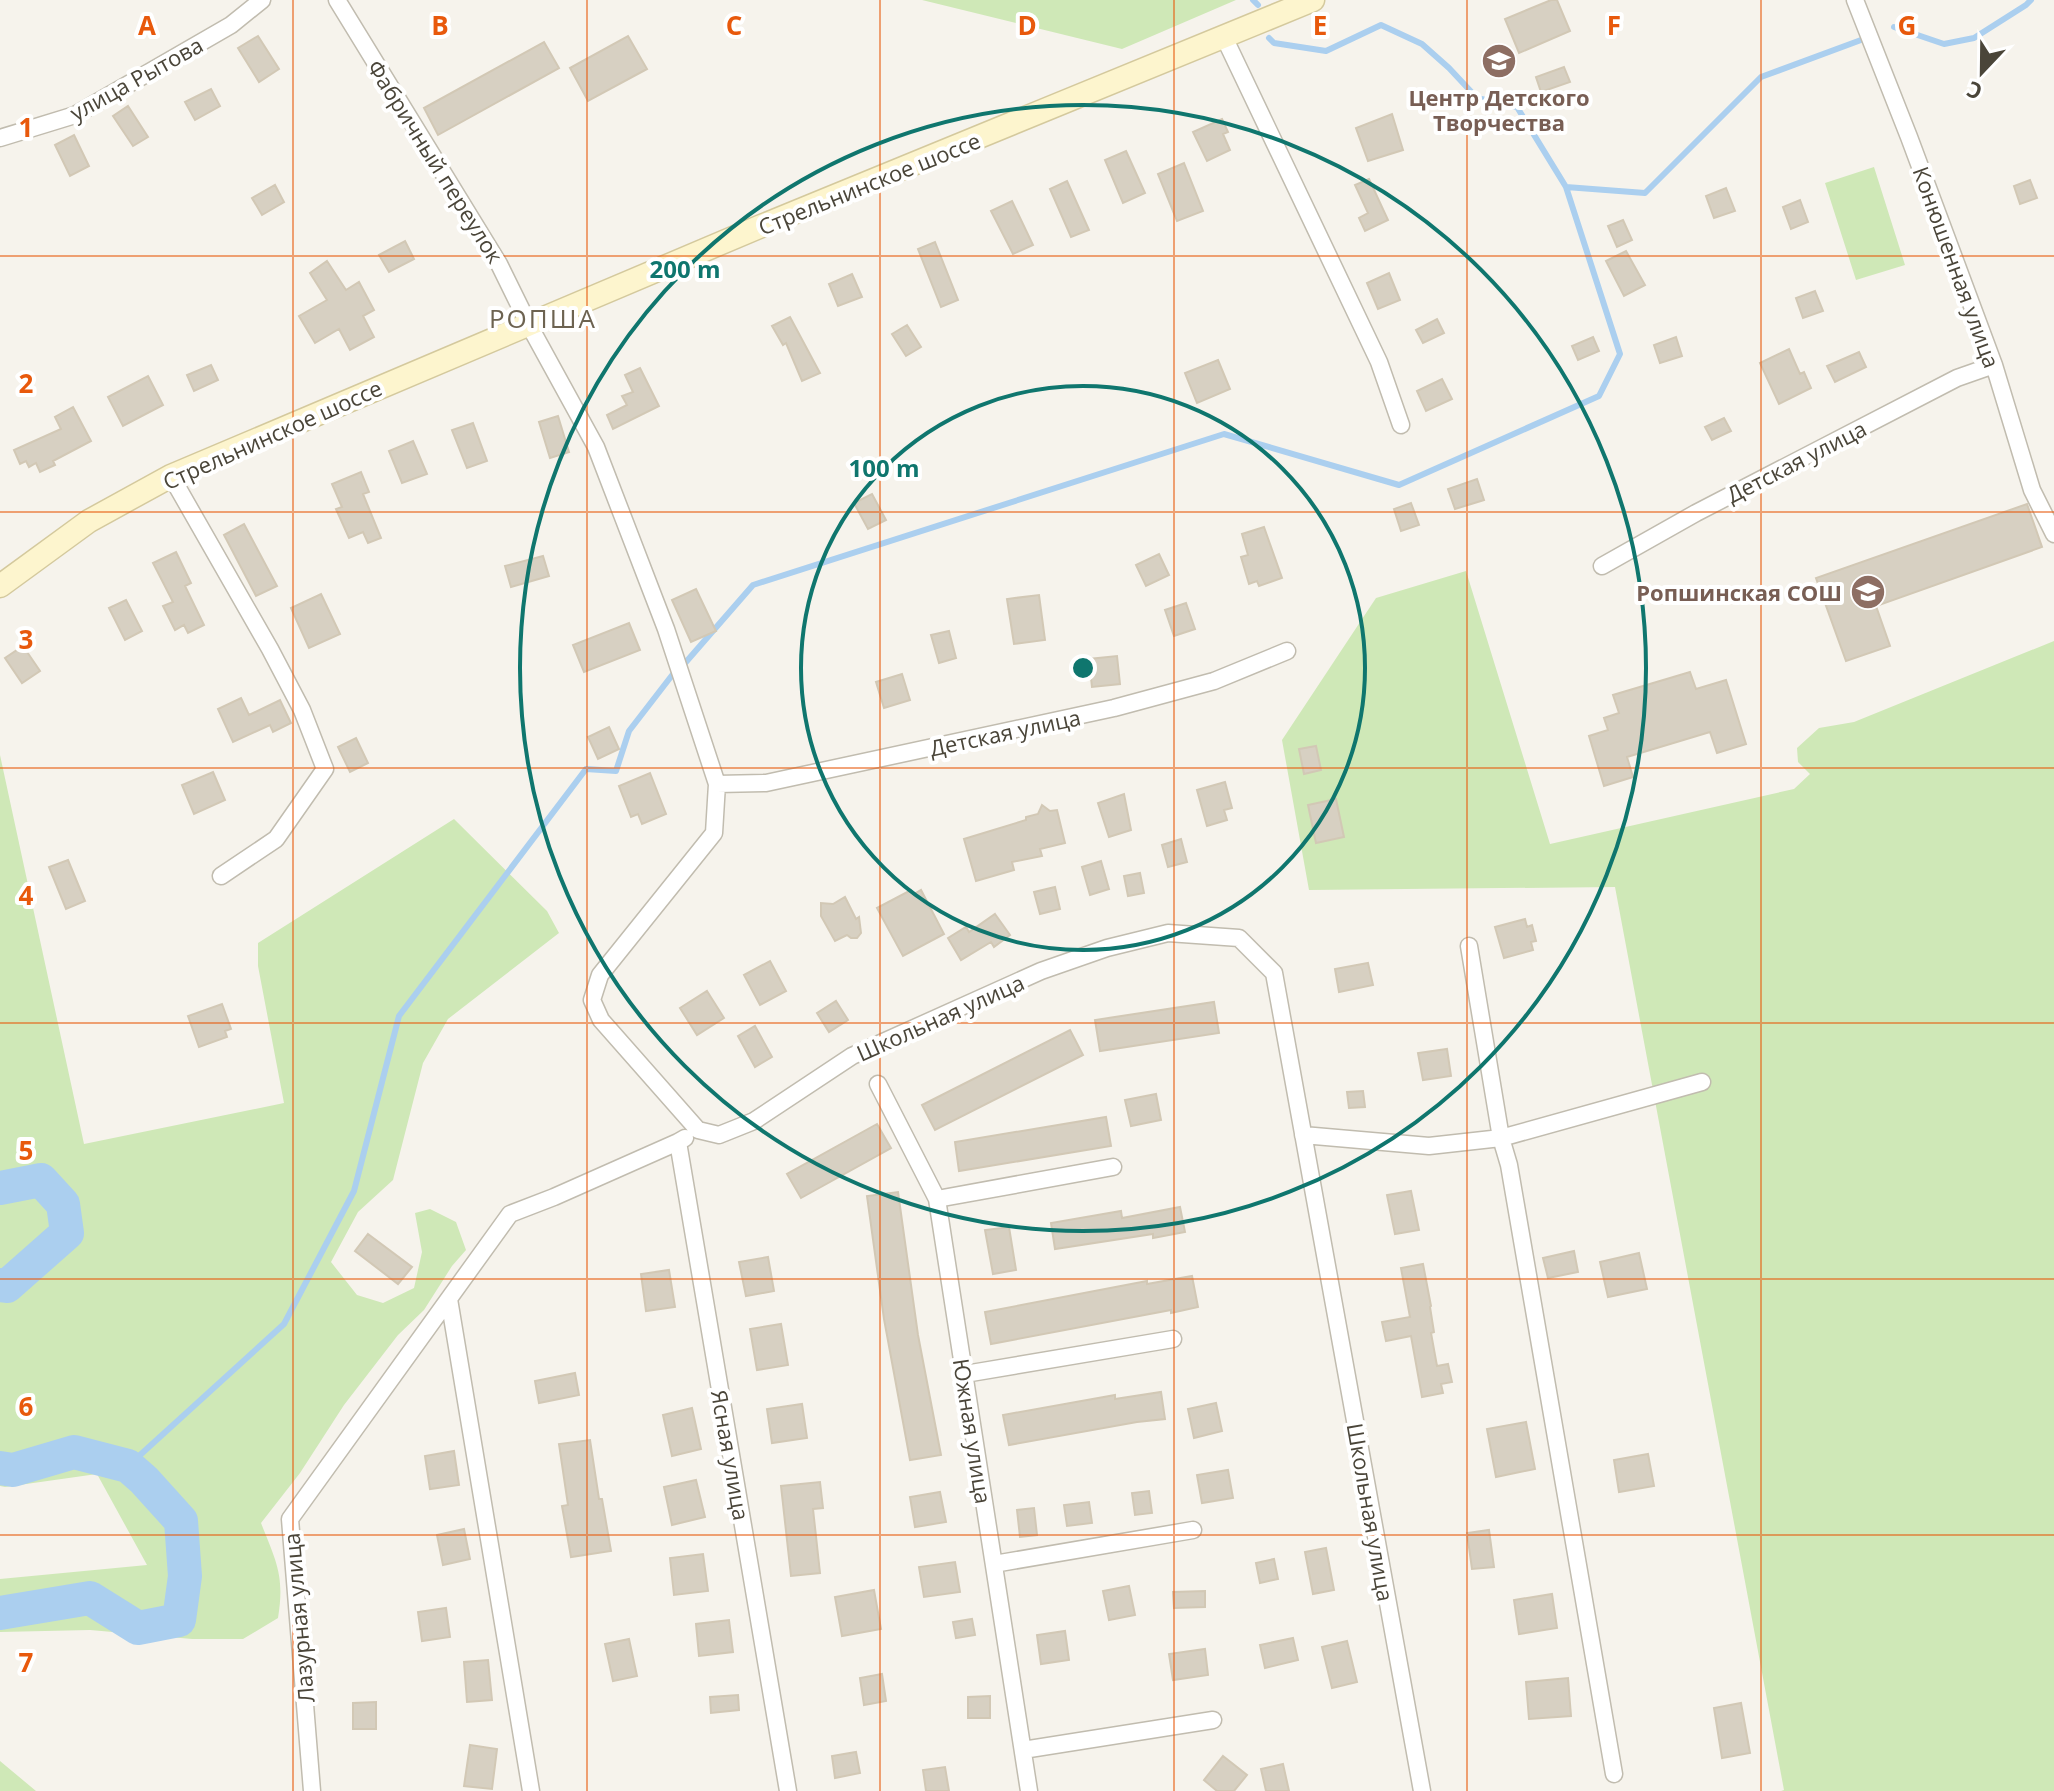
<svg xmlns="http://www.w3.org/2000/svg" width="2054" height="1791" font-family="'Open Sans',sans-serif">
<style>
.green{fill:#cfe8b7}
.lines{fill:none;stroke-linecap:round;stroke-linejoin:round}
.stream{stroke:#abcfef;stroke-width:6}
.river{stroke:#abcfef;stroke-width:34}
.building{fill:#d7d0c2;stroke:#d2c8b5;stroke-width:2}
.minor-casing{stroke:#c1bcaf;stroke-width:19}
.secondary-casing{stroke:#d4c99d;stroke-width:25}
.minor{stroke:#fff;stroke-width:16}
.secondary{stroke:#fdf5ce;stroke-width:22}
.grid{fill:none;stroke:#e8590c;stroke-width:2;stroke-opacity:0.55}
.ring{fill:none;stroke:#0f766e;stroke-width:4}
.labels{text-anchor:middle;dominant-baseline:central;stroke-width:8;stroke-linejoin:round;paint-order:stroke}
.street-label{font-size:22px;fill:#4a4539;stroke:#fff}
.education-label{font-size:22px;font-weight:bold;fill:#785e54;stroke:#fff}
.quarter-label{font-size:26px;letter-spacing:2px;fill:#6d6351;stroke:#fff}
.grid-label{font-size:26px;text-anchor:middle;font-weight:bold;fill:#e8590c;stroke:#fff;stroke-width:8;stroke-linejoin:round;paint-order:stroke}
.centre{fill:#0f766e;stroke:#fff;stroke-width:4}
.ring-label{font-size:24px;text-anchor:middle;font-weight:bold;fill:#0f766e;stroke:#fff;stroke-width:8;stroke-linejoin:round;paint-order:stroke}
</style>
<rect width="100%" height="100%" fill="#f6f3ec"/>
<path class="green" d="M922,0H1236L1122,49Z
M1874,167L1905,265L1856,280L1825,183Z
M1466,571L1550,844L1794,789L1810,774L1798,762L1797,748L1819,728L1854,722L2054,641V1791H1781L1784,1790L1615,887L1309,890L1282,740L1376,598Z
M0,755L84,1144L284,1103L258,966V943L454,819L547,911L559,933L448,1019L423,1063L393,1180L358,1212L331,1262L357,1295L383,1303L414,1288L422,1252L415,1213L430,1209L456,1222L466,1250L452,1266L424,1310L398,1335L344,1405L300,1473L261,1523C276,1561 285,1576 278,1618L243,1639H192L90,1630L0,1632V1579L147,1565L97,1474L5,1487L0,1486Z
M0,1761L36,1791H0Z"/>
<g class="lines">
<path class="stream" d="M1253,0L1258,5
M1894,27L1944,44L1974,38L2026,5L2031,0
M1269,38L1274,43L1326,51L1381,25L1422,44L1449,68L1477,98L1517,107L1566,187
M686,662L753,585L1224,434L1399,485L1599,396L1620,354L1566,187L1645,193L1761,77L1861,40
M128,1466L284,1324L354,1191L399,1016L586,769L616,771L629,731L673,674"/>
<path class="river" d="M0,1188L41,1180L63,1204L67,1233L7,1286L0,1285
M0,1468L13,1470L74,1452L128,1466L144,1480L181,1521L185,1576L179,1620L138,1628L90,1598L0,1613"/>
</g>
<path class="building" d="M1551,0H1557L1570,31L1519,53L1505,19Z
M258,36L279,69L259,82L238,48Z
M628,36L647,69L588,101L570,68Z
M544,42L559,68L438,135L424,108Z
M1564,67L1570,82L1541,92L1536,77Z
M211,89L220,106L195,120L185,102Z
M128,106L148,137L133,146L113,116Z
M1392,114L1403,150L1368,161L1356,128Z
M1222,119L1228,132L1223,134L1230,150L1207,161L1193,132Z
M74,135L89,166L70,176L55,145Z
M1126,151L1145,193L1123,203L1105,160Z
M1184,163L1203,211L1177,221L1158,174Z
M1369,179L1388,220L1365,231L1359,218L1368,213L1355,185Z
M2030,180L2037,198L2020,204L2014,186Z
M1067,181L1089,230L1071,237L1050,189Z
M275,185L284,202L262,215L252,198Z
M1726,188L1735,211L1714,218L1706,196Z
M1800,200L1808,222L1791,229L1783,207Z
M1012,201L1033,245L1013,254L991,211Z
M1623,220L1632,240L1617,247L1608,226Z
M405,241L414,259L389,272L379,255Z
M935,242L958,300L941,307L918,249Z
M1626,251L1645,285L1624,296L1606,261Z
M327,261L346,290L359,282L374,310L363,316L374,337L350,350L339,329L315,343L299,316L327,300L310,273Z
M1389,273L1400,300L1378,309L1367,283Z
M852,274L862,297L838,306L829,284Z
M1815,291L1823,311L1803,318L1796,298Z
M790,317L820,373L802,381L786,343L783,345L772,326Z
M1437,319L1444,333L1423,343L1416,330Z
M907,325L921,347L906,356L892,334Z
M1593,337L1599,351L1578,360L1572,346Z
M1676,337L1682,356L1660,363L1654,345Z
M1789,349L1800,374L1804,372L1811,388L1779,404L1760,363Z
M1859,352L1866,367L1835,382L1827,366Z
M1218,360L1230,389L1197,403L1185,373Z
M211,365L218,380L194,391L187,375Z
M640,368L659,406L613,429L607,415L627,405L622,396L633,392L625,375Z
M148,376L163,405L123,426L108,397Z
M1442,379L1452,399L1426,411L1417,391Z
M73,407L91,441L53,461L55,465L40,472L36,463L29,467L26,461L20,464L14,450L61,429L55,417Z
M558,416L569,452L550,458L539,422Z
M1724,418L1731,431L1712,440L1705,427Z
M473,423L487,461L467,468L452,430Z
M413,441L427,474L402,483L389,451Z
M361,472L369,492L363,494L381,538L368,543L363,532L349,538L336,509L342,507L332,484Z
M1477,479L1484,500L1455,509L1448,489Z
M872,494L886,520L868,529L854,503Z
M1411,503L1419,525L1401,531L1394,509Z
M2027,504L2042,547L1876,606L1890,646L1846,661L1816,578Z
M244,524L277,586L256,596L224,535Z
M1264,527L1282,578L1259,586L1257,581L1249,584L1241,557L1248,555L1242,534Z
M176,552L191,583L185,586L204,625L188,633L184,625L175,630L163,606L173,602L153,563Z
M1159,554L1169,575L1146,586L1136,565Z
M543,556L549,576L511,587L505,566Z
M696,589L716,631L691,642L672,600Z
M321,594L340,634L309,648L291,608Z
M1039,595L1045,640L1014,644L1007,599Z
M126,600L142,631L125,640L109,608Z
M1186,603L1195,629L1174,636L1165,610Z
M629,623L640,650L584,672L573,645Z
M949,631L956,658L939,663L931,635Z
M23,646L40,671L22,683L5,658Z
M1117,656L1120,684L1092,687L1089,659Z
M1690,672L1696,689L1726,680L1746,744L1717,753L1710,732L1627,757L1633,777L1604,786L1589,736L1608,730L1604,718L1619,713L1613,695Z
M902,674L910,700L884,708L876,682Z
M241,698L249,715L280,700L291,723L273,732L270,725L233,742L218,709Z
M609,727L619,749L598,759L588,737Z
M356,738L368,763L350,772L338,747Z
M1316,746L1321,770L1304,774L1299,749Z
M213,772L225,800L194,814L182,785Z
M650,773L666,814L642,824L638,814L631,817L619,786Z
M1225,782L1232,808L1224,810L1227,820L1207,826L1197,790Z
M1124,794L1131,830L1109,837L1098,803Z
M1336,799L1344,837L1316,843L1308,805Z
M1042,805L1050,811L1057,810L1065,843L1040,849L1042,856L1012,862L1014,870L976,881L964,839L1026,820V817L1038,814Z
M1181,839L1187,862L1168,867L1162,845Z
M68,860L85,901L66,909L49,867Z
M1101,861L1109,889L1090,895L1082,867Z
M1140,873L1144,893L1128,896L1124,876Z
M1055,887L1060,909L1040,914L1034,892Z
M911,890L914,894L921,890L944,934L903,956L877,908Z
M845,897L856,919L859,917L861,933L857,938H851L847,935L835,941L821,916V903L833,904Z
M995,914L1010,935L994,947L991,942L961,960L948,938L966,927L969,932Z
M1525,919L1527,927L1532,925L1536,941L1531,942L1533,950L1504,958L1495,927Z
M770,961L786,991L760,1005L744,975Z
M1368,963L1373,985L1339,992L1335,969Z
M707,991L724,1018L697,1035L680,1008Z
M836,1001L848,1020L829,1032L817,1013Z
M1214,1002L1219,1033L1100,1051L1095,1020Z
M222,1004L231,1029L225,1031L227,1037L199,1047L188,1016Z
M755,1026L772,1057L755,1067L738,1036Z
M1070,1030L1083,1055L935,1130L922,1105Z
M1447,1049L1451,1076L1423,1080L1418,1053Z
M1363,1091L1365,1107L1349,1108L1347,1092Z
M1156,1094L1161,1120L1131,1126L1125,1100Z
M1106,1117L1111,1146L959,1171L955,1142Z
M877,1124L891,1148L801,1198L787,1174Z
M1411,1191L1419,1230L1395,1234L1387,1195Z
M898,1192L918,1335L941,1455L910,1460L884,1319L867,1196Z
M1180,1207L1185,1232L1153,1238V1234L1055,1249L1051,1223L1121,1211L1122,1218Z
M1009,1227L1016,1270L993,1274L985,1230Z
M368,1234L412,1267L398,1284L355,1251Z
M1574,1251L1578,1272L1548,1278L1543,1258Z
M1639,1253L1647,1289L1608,1297L1600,1262Z
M768,1257L774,1291L746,1296L739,1262Z
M1423,1264L1431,1306L1430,1307L1434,1332L1431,1333L1437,1366L1448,1364L1452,1382L1441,1384L1443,1393L1422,1397L1411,1336L1386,1341L1382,1322L1410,1317L1401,1268Z
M669,1270L675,1307L646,1311L641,1274Z
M1192,1276L1198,1307L1171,1313V1310L991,1344L985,1312L1147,1281V1284Z
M781,1324L788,1365L757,1370L750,1329Z
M575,1373L579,1395L539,1403L535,1381Z
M1161,1392L1165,1419L1137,1422L1009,1445L1003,1415L1115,1395V1399Z
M1216,1403L1222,1431L1194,1438L1188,1409Z
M802,1404L807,1438L772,1443L767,1409Z
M692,1408L701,1449L672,1456L663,1415Z
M1526,1422L1535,1469L1496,1477L1487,1429Z
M590,1440L599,1499H602L611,1551L571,1557L562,1506L568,1505L559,1444Z
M454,1451L459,1485L430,1489L425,1456Z
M1648,1454L1654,1486L1619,1492L1614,1460Z
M1228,1470L1233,1498L1202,1503L1197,1475Z
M696,1480L705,1517L672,1525L664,1487Z
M820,1482L823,1508L813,1509L820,1573L791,1576L781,1486Z
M1149,1491L1152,1513L1135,1515L1132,1493Z
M940,1492L946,1522L915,1527L910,1497Z
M1089,1502L1092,1523L1067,1526L1064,1505Z
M1034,1508L1037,1535L1020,1537L1017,1510Z
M464,1529L470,1559L443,1565L437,1535Z
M1489,1530L1494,1567L1472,1569L1467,1533Z
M1326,1548L1334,1590L1313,1594L1305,1552Z
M703,1554L708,1591L674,1595L670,1558Z
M1274,1559L1278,1579L1260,1583L1256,1563Z
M955,1562L960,1592L924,1597L919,1567Z
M1129,1586L1135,1615L1109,1620L1103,1591Z
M874,1590L881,1629L842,1636L835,1597Z
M1205,1591V1607L1174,1608L1173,1592Z
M1552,1594L1557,1628L1519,1634L1514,1600Z
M446,1608L450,1637L422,1641L418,1612Z
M972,1619L975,1635L956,1638L953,1622Z
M729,1620L733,1652L699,1656L696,1624Z
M1065,1631L1069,1660L1041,1664L1037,1635Z
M1293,1638L1298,1660L1265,1668L1260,1645Z
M629,1639L637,1676L613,1681L605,1644Z
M1347,1641L1357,1682L1332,1688L1322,1647Z
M1205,1649L1208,1675L1173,1680L1169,1654Z
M488,1660L492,1700L467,1702L464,1662Z
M882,1674L886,1701L864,1705L860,1678Z
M1568,1678L1571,1716L1529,1719L1526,1682Z
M738,1695L739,1710L711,1713L710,1697Z
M990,1696V1718H968V1697Z
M376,1702V1729H353V1703Z
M1741,1703L1750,1753L1722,1758L1714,1708Z
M470,1745L497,1749L492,1789L464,1786Z
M856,1752L860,1773L835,1778L832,1756Z
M1223,1756L1247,1775L1234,1791H1217L1204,1780Z
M1283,1764L1289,1791H1266L1261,1769Z
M945,1767L949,1791H926L923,1770Z"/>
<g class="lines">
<g class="minor-casing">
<path id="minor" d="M337,0L499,264L529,325L596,447L666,629L717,784L714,833L600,975L592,1000L601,1020L698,1130L719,1135L754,1121L852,1056L1041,971L1107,948L1168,933L1239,938L1274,973L1422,1791
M1855,0L1909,137L1994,365L2032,490L2054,534
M1224,37L1379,362L1401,425
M0,138L75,115L231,25L262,0
M171,476L270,649L302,710L325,769L276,839L221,876
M1602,566L1696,513L1957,378L1994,365
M717,784L766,783L1114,708L1214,681L1287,651
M1469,946L1501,1138L1509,1165L1614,1774
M878,1084L937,1199L1029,1791
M1303,1135L1429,1146L1501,1138L1702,1082
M685,1138L678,1142L788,1791
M937,1199L1113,1167
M449,1299L531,1791
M965,1374L1173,1339
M994,1564L1193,1530
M1023,1750L1213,1720
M312,1791L290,1519L510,1214L554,1197L678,1142"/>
</g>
<g class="secondary-casing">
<path id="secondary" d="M0,586L89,521L171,476L759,227L1313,0"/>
</g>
<use href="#minor" class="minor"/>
<use href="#secondary" class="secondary"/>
</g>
<path class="grid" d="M293,0V1791M587,0V1791M880,0V1791M1174,0V1791M1467,0V1791M1761,0V1791M0,256H2054M0,512H2054M0,768H2054M0,1023H2054M0,1279H2054M0,1535H2054"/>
<g class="ring">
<circle cx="1083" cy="668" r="282"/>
<circle cx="1083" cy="668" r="563"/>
</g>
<defs>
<g id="school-disc" transform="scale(1.8)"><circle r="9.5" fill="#8d6e63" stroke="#fff"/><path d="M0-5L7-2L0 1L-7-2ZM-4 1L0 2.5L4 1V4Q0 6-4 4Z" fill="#fff"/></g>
</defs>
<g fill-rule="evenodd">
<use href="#school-disc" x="1499" y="61"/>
<use href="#school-disc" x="1868" y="592"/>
</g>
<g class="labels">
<g class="street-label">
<text transform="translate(136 78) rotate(-29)">улица Рытова</text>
<text transform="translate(436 161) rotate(58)">Фабричный переулок</text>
<text transform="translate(869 183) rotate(-22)">Стрельнинское шоссе</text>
<text transform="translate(1957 267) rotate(70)">Конюшенная улица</text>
<text transform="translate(272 434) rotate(-24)">Стрельнинское шоссе</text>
<text transform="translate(1796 461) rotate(-27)">Детская улица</text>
<text transform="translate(1005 732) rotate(-12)">Детская улица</text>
<text transform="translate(940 1017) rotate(-24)">Школьная улица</text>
<text transform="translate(973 1431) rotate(81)">Южная улица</text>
<text transform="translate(731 1455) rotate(80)">Ясная улица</text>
<text transform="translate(1371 1512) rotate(80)">Школьная улица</text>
<text transform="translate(298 1618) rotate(-95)">Лазурная улица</text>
</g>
<g class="education-label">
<text x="1499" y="97">Центр Детского<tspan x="1499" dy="25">Творчества</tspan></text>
<text x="1842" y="592" text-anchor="end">Ропшинская СОШ</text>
</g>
<g class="quarter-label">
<text x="543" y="318">РОПША</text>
</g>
</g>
<g class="grid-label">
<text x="147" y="35">A</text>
<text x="440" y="35">B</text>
<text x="734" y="35">C</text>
<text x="1027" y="35">D</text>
<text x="1320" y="35">E</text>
<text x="1614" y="35">F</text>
<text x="1907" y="35">G</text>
<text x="26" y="137">1</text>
<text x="26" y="393">2</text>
<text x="26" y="649">3</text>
<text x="26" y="905">4</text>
<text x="26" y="1160">5</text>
<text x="26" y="1416">6</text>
<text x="26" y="1672">7</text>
</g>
<circle cx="1083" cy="668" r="12" class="centre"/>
<g class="ring-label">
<text x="685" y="278">200 m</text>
<text x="884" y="477">100 m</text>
</g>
<g transform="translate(1982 72) rotate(202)" stroke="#ffffff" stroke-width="6" paint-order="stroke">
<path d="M0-6L14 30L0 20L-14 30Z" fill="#4a4539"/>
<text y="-12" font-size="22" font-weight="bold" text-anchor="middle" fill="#4a4539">С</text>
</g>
</svg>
